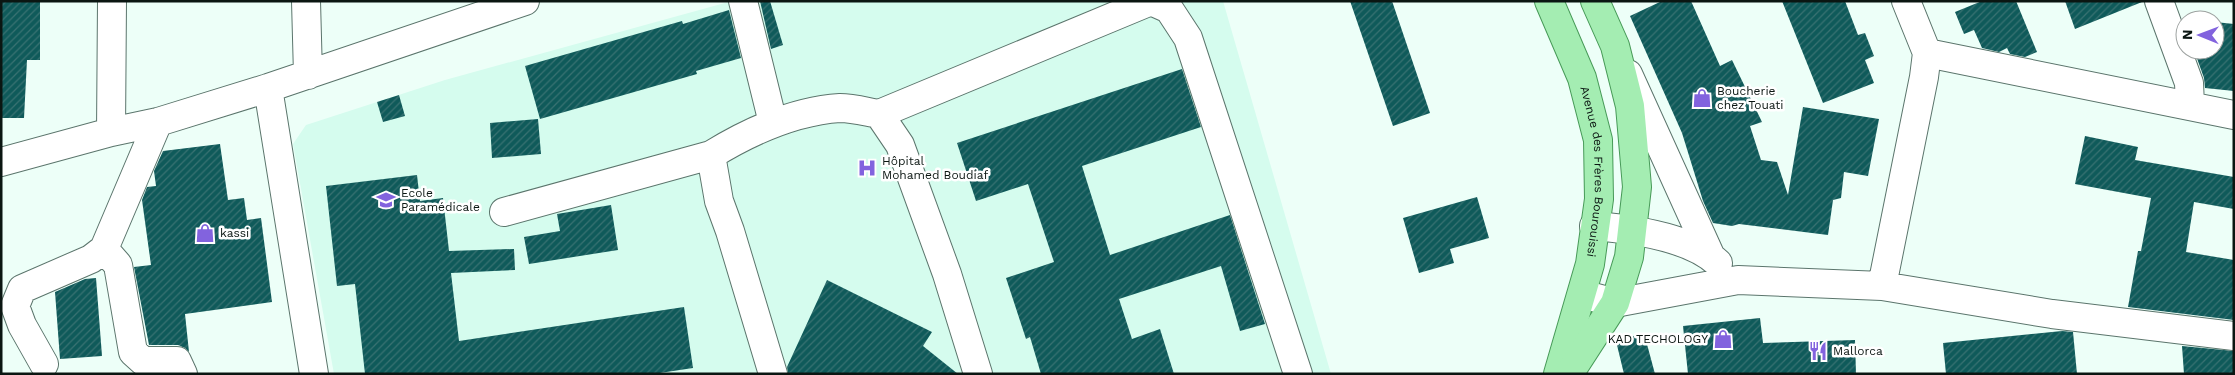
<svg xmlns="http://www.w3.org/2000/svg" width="2235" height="375" font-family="'Work Sans',sans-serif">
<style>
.built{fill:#d5fcee}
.building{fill:url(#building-hatch)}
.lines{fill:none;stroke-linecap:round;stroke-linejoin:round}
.minor-casing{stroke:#5b756c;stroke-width:30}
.major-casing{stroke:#479a58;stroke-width:30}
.minor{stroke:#fff;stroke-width:28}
.major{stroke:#a4edb2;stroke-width:28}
.labels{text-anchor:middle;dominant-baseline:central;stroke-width:5;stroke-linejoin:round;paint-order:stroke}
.poi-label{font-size:12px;fill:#0b1612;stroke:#fff;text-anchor:start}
.street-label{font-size:12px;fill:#0b1612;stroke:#fff}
</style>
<defs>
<pattern id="building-hatch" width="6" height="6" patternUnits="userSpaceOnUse" patternTransform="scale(1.25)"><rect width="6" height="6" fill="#0f5a5a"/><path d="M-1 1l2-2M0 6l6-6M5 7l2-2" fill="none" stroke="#397272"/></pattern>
</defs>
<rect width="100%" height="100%" fill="#edfff8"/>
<path class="built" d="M732,1H1223L1331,374H334L293,144L306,125L445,80Z"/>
<path class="building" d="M1,1H40V60H27L24,118H1Z
M760,1H770L783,45L771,49Z
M1350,1H1392L1430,113L1393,126Z
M1662,1H1691L1720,66L1732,60L1762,122L1750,126L1761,160L1777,162L1788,195L1803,107L1879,119L1868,176L1844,172L1841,198L1833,200L1828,235L1739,224L1732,226L1713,223L1703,201L1682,133L1630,16Z
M1782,1H1845L1858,35L1865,33L1874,56L1865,60L1874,83L1823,103Z
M1982,1H2016L2037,52L2025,57L2010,54L2007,48L1999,52L1982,48L1974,30L1964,34L1955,12Z
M2065,1H2142V2L2075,29Z
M729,10L741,58L696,71L697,74L540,119L525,66L682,21L683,24Z
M2215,22L2234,24V91L2205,88L2204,78L2194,50H2215Z
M1182,69L1201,127L1082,166L1110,255L1230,215L1265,324L1240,331L1221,266L1119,299L1132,339L1160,329L1174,374H1041L1030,337L1026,339L1006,278L1054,262L1028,184L976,201L957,143Z
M399,95L405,116L383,122L377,102Z
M538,119L541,154L492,158L490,123Z
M2085,136L2138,147L2135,160L2234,177V209L2194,202L2186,252L2234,260V320L2128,307L2138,251H2141L2151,198L2075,184Z
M220,144L228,200L244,198L247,220L261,218L272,302L185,314L189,352L185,348L178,345H149L134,267L151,265L142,200L147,187L156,186L154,171L163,151Z
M417,175L420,201L443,198L449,251L514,249L515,270L451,273L459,341L684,307L693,368L653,374H365L355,284L337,286L326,186Z
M1477,197L1489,238L1450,249L1454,263L1419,273L1403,218Z
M611,205L618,250L529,264L524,237L560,231L557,214Z
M96,278L102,356L60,359L55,292L85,279Z
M827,280L932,332L923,346L958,374H788L787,367Z
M1760,318L1763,343L1855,340L1856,374H1688L1683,326Z
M2062,331L2073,332L2077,374H1946L1943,343Z
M1644,333L1655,374H1624L1616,341Z
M2182,346L2234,351V374H2184Z"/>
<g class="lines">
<g class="minor-casing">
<path id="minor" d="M306,1L308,75
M743,1L773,123
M2159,1L2189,83L2190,105
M1927,53L2234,115
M1628,74L1711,257
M268,88L314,374
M879,114L1151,1L1169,9L1188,38L1298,374
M111,132L112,1
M1,162L111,132L158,122L268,88L525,1
M504,212L711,155
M1594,226C1631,229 1690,237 1718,263
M104,249L118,265L133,352L143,361H177L183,374
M1882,286L1924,77L1927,53L1906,1
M1582,294L1615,303L1738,280L1882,286L2052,314L2234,336
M44,364L22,325L15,306L22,289L91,259L104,249L158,122
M773,374L730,231L719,201L711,155C750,131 794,111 840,108C853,108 867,112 879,114L900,145L947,274L978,374"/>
</g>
<g class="major-casing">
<g id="major">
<path id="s1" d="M1549,1L1582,78L1598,140L1599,199L1590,264L1558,374"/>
<path d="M1569,374L1615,303L1629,257L1637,187L1630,106L1615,46L1595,1"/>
</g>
</g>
<use href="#minor" class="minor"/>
<use href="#major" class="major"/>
</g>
<defs>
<g id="shop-bare" transform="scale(1.5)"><path d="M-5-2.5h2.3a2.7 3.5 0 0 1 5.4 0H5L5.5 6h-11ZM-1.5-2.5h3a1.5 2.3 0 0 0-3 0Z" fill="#8263de" stroke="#fff" stroke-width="2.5" paint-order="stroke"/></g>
<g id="hospital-bare" transform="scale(1.5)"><path d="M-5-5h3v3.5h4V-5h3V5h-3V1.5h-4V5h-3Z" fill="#8263de" stroke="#fff" stroke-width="2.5" paint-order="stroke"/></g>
<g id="university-bare" transform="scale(1.5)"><path d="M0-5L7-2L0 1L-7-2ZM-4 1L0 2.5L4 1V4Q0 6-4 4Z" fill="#8263de" stroke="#fff" stroke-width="2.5" paint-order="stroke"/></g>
<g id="restaurant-bare" transform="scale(1.5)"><path d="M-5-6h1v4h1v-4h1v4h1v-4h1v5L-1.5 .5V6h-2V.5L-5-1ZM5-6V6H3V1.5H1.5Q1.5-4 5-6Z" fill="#8263de" stroke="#fff" stroke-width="2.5" paint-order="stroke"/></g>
</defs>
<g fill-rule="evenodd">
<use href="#shop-bare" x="1702" y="98"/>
<use href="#hospital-bare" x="867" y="168"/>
<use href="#university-bare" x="386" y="200"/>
<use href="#shop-bare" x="205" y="233"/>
<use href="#shop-bare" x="1723" y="339"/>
<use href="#restaurant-bare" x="1818" y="351"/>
</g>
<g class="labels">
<g class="poi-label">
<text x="1717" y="91">Boucherie<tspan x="1717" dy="14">chez Touati</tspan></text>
<text x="882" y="161">Hôpital<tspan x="882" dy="14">Mohamed Boudiaf</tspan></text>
<text x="401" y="193">Ecole<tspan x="401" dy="14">Paramédicale</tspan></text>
<text x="220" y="233">kassi</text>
<text x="1708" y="339" text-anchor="end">KAD TECHOLOGY</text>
<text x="1833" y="351">Mallorca</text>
</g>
<g class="street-label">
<text stroke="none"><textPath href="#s1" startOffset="179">Avenue des Frères Bourouissi</textPath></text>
</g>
</g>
<rect width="2235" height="375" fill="none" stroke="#0b1612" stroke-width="5"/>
<g transform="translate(2200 35) rotate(271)"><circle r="24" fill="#ffffff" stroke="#9da2a0"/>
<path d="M0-4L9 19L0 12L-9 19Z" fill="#8263de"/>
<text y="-8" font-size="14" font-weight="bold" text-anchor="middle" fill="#0b1612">N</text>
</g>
</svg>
